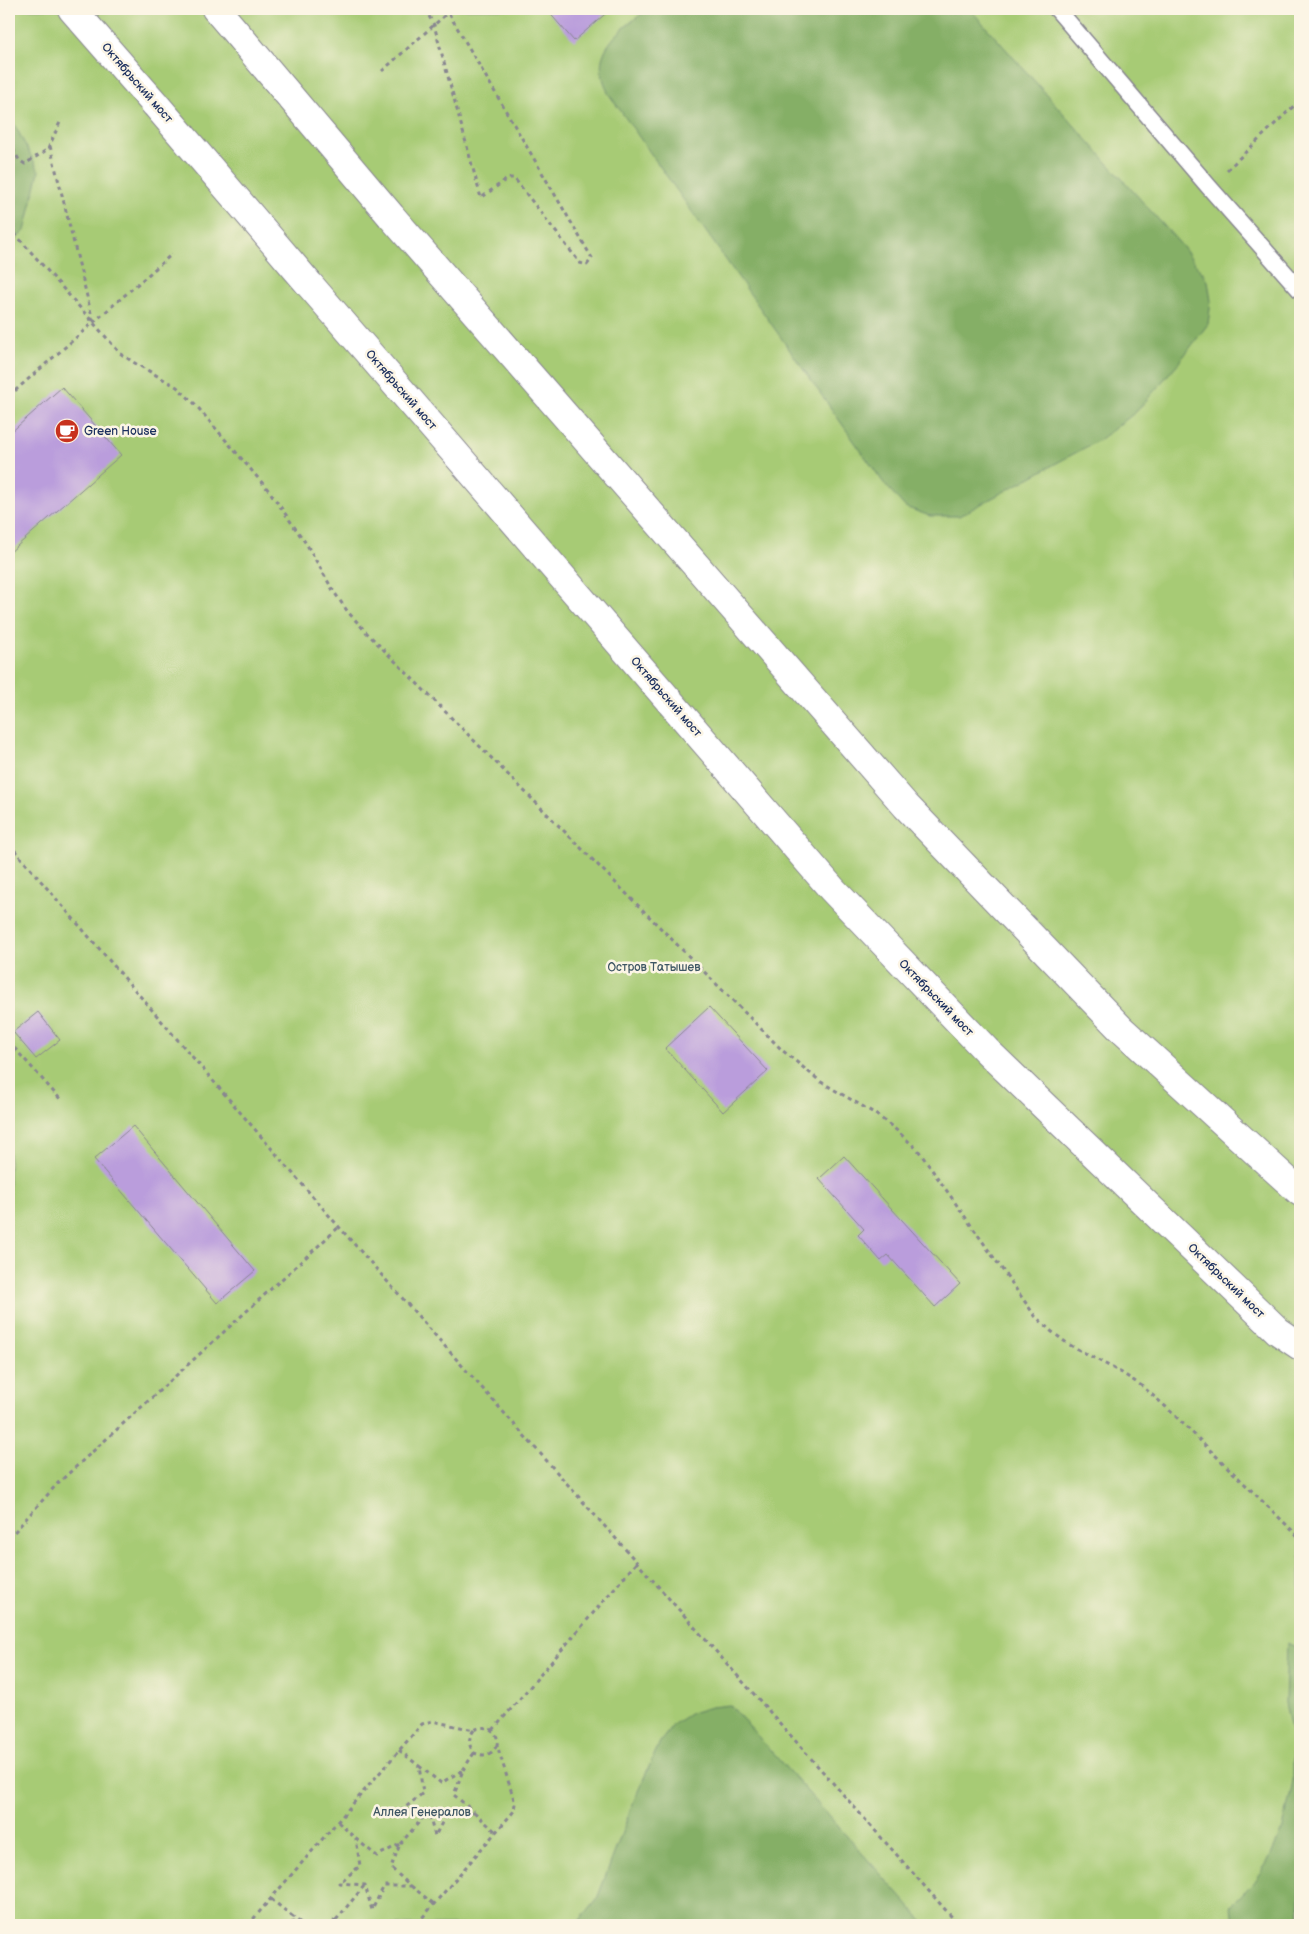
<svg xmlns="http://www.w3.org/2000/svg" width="1309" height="1934" font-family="'Balsamiq Sans',sans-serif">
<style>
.green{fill:#a7cb74;stroke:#617d69}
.forest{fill:#85af66;stroke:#506f62}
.building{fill:#ba9ddc}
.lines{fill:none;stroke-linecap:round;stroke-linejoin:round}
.lane-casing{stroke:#888690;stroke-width:19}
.primary-casing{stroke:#888690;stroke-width:30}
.path{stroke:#888690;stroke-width:3;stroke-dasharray:4 4;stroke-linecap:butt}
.lane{stroke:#fff;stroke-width:16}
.primary{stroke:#fff;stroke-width:28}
.primary-bridge-casing{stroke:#888690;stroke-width:30;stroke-linecap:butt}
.primary-bridge{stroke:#fff;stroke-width:28}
.labels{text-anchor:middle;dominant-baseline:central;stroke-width:5;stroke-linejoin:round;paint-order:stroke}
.street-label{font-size:12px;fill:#1b2f5e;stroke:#fcf5e5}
.poi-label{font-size:12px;fill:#1b2f5e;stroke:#fcf5e5;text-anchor:start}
.park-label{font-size:12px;fill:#3e5664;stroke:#fcf5e5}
</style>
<rect width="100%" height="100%" fill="#fcf5e5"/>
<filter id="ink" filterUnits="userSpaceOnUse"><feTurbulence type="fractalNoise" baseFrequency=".02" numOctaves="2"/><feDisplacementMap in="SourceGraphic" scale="10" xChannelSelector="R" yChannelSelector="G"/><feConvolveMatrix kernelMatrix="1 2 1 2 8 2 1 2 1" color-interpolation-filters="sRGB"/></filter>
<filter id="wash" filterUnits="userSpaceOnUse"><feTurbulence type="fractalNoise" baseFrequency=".0096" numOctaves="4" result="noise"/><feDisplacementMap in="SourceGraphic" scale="20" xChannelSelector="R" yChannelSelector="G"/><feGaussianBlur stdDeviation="1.12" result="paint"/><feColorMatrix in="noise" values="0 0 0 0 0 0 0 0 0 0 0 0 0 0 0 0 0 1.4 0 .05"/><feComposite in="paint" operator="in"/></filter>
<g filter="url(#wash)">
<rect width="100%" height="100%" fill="#f4dec1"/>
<path class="green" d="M9,9H1300V1925H9Z"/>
<path class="forest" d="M648,9H970L1183,247L1208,281L1211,301L1208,324L1180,361L1137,411L1101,439L959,516H930L905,507L883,482L608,93C606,87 603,80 602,74C596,44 628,25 648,9Z
M9,114L39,171L25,231L9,245Z
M1287,1643L1300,1649V1925H1233L1231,1905L1252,1884L1267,1863L1283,1828L1293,1781V1739L1285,1703Z
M730,1705L926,1925H576L597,1899L635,1798L660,1742L674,1724L691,1713L711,1707Z"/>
<g id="blocks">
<path class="building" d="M546,9H611L574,41Z
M62,387L121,455L9,553V434Z
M709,1007L768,1071L723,1112L665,1048Z
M38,1012L60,1040L36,1059L13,1032Z
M133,1126L255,1271L217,1303L94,1159Z
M844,1156L960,1284L935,1307L888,1255L881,1261L858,1235L864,1229L819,1179Z"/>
</g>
</g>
<g filter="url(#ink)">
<use href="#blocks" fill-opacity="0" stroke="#888690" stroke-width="1"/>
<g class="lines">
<g class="lane-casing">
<path id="lane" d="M1057,9L1209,187L1300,290"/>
</g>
<g class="primary-casing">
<path id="primary" d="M72,9L156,105
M216,9L239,36
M391,216L906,806L1120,1028L1300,1192
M309,284L832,889L986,1050L1278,1331L1300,1346"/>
</g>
<path class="path" d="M425,9L434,25L481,198L508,178H514L580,263L587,265L592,258L448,12
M382,71L452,9
M9,142L19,160L25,164L48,149L61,120
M50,146L93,321
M1227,170L1300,100
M9,218L16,235L120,353L133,362L177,387L194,403L270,492L307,545L334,592L348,612L367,633L782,1050L821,1082L874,1113L894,1128L918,1150L1035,1316L1051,1331L1068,1344L1122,1373L1142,1386L1166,1407L1300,1538
M9,396L172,254
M9,844L339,1227L959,1925
M9,1042L61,1100
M9,1538L57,1484L339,1227
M474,1730C468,1738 468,1745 474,1753C485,1757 492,1755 497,1745
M493,1730L636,1563
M399,1750L419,1766
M419,1766L441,1783L463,1770L454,1795L474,1812L447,1813L435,1836L428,1812L402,1810L423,1793Z
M463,1770L474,1753
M474,1812L497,1833
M338,1822L356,1839
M356,1839L377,1856L400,1844L391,1868L411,1886H384L372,1910L365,1885L339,1883L360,1866Z
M400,1844L427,1813
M411,1886L434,1904
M271,1899L292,1916
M336,1920L364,1886
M248,1925L422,1724L432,1721L474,1730C486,1723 500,1731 497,1745L515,1803L514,1811L416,1925
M293,1925L292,1916L303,1925
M326,1925L336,1920L334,1925"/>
<use href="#lane" class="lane"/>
<use href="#primary" class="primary"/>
<g class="primary-bridge-casing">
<path id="primary-bridge" d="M239,36L391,216
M156,105L309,284"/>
</g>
<use href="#primary-bridge" class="primary-bridge"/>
</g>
</g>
<defs>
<g id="cafe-disc" transform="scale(1.25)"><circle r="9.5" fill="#c8321e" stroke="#fcf5e5"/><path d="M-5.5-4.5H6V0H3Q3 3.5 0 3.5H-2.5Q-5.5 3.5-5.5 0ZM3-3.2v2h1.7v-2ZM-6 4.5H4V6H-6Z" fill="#fff"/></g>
</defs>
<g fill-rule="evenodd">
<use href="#cafe-disc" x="67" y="431"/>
</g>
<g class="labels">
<g class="street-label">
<text transform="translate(137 83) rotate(49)">Октябрьский мост</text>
<text transform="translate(401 390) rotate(49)">Октябрьский мост</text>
<text transform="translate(666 697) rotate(49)">Октябрьский мост</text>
<text transform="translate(936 998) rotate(46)">Октябрьский мост</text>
<text transform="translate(1226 1281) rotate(44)">Октябрьский мост</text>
</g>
<g class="poi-label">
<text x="84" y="431">Green House</text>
</g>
<g class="park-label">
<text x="654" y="967">Остров Татышев</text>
<text x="422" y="1812">Аллея Генералов</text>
</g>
</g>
<rect width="1309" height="1934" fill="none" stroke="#fcf5e5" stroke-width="30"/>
</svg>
